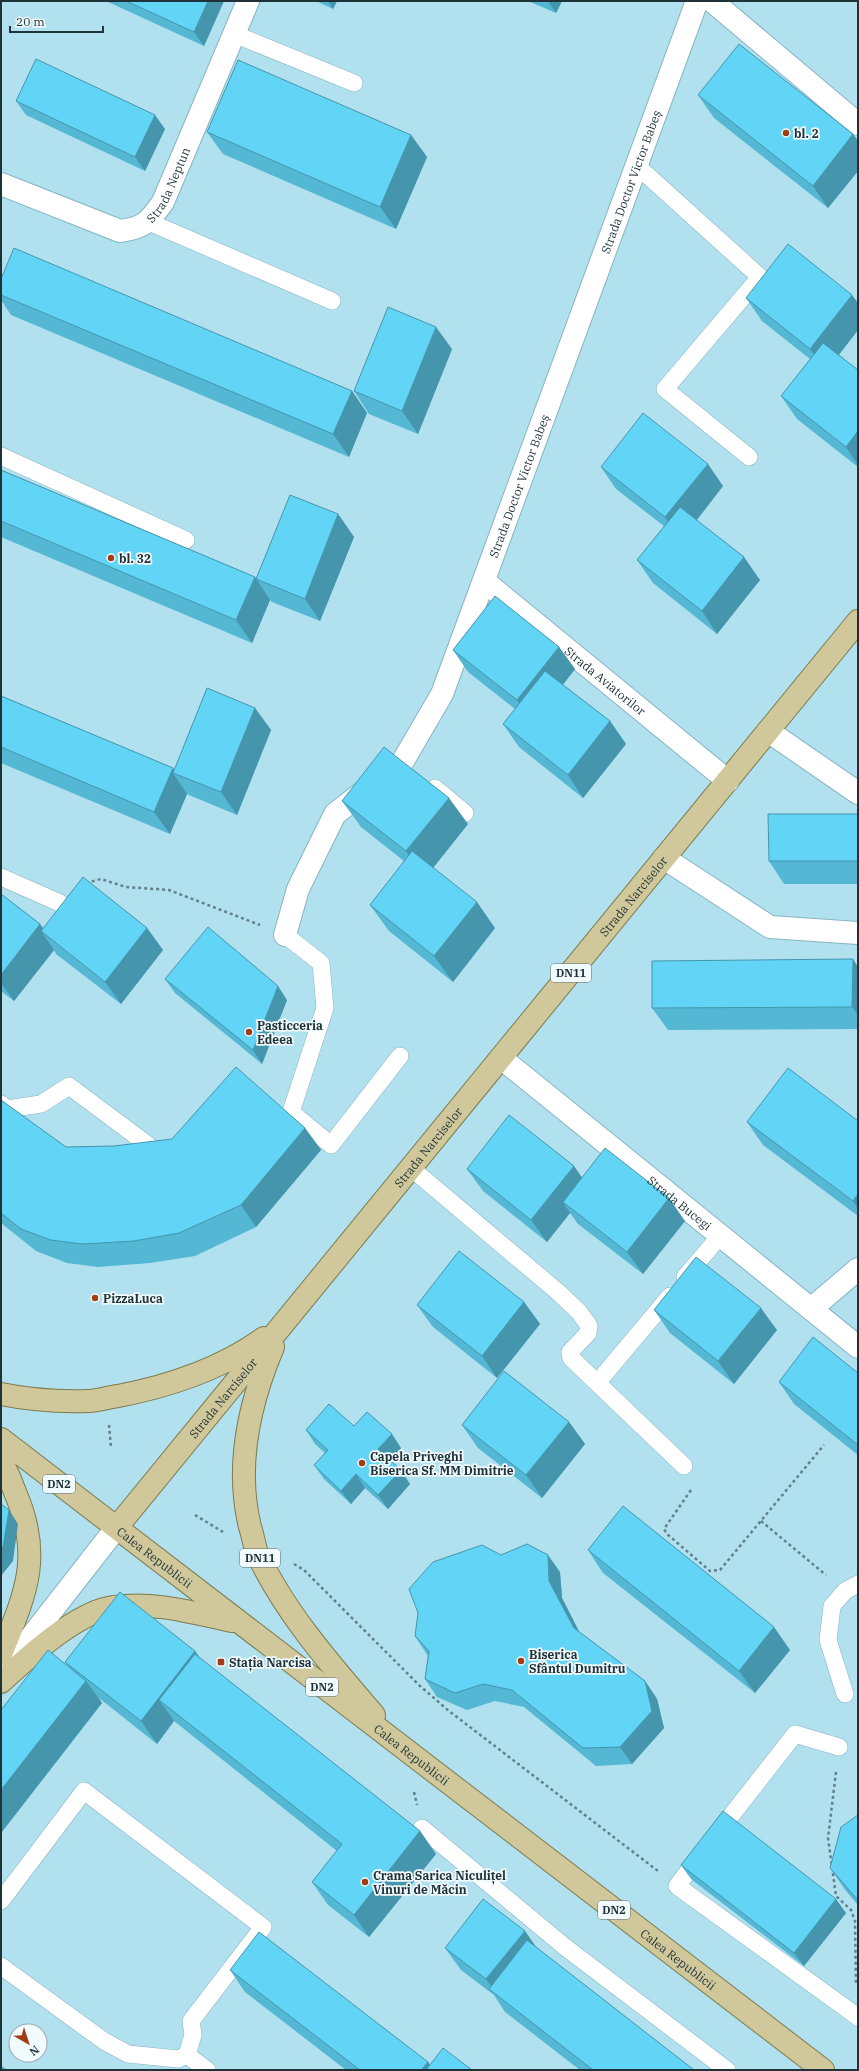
<svg xmlns="http://www.w3.org/2000/svg" width="859" height="2071" font-family="'IBM Plex Serif',serif">
<style>
.lines{fill:none;stroke-linecap:round;stroke-linejoin:round}
.service-casing{stroke:#86b4c3;stroke-width:18}
.minor-casing{stroke:#86b4c3;stroke-width:24}
.tertiary-casing{stroke:#86b4c3;stroke-width:24}
.primary-casing{stroke:#7d7b4c;stroke-width:24}
.path{stroke:#62818b;stroke-width:2.5;stroke-dasharray:3 3;stroke-linecap:butt}
.service{stroke:#fff;stroke-width:17}
.minor{stroke:#fff;stroke-width:22}
.tertiary{stroke:#fff;stroke-width:22}
.primary{stroke:#d0c89a;stroke-width:22}
.wall{fill:#54b7d4}
.shaded-wall{fill:#4595ac}
.building{fill:#62d5f6;stroke:#4595ac}
.poi-dot{fill:#a23c14;stroke:#f1fafd;stroke-width:1.5}
.labels{text-anchor:middle;dominant-baseline:central;stroke-width:3.5;stroke-linejoin:round;paint-order:stroke}
.shield{fill:#f1fafd;stroke:#5e6e73;stroke-width:1}
.shield-label{font-size:11px;font-weight:bold;fill:#1f3238}
.poi-label{font-size:12px;font-weight:bold;fill:#1f3238;stroke:#f1fafd;text-anchor:start}
.street-label{font-size:12px;fill:#1f3238;stroke:#f1fafd}
</style>
<rect width="100%" height="100%" fill="#b1e0ef"/>
<g class="lines">
<g class="service-casing">
<path id="service" d="M234,34L354,83
M636,165L760,277L665,389L749,457
M149,222L332,301
M1,456L186,540
M435,788L465,813
M1,877L60,903
M285,935L321,963L325,1008L291,1112L331,1145L400,1056
M1,1104L7,1109L41,1104L69,1086L148,1145
M411,1168L558,1292L579,1312L589,1326L588,1333L570,1352L571,1358L684,1466
M685,1277L720,1236
M597,1383L670,1296
M845,1694L828,1640L832,1606L845,1591L858,1584
M422,1828L565,1947L727,2070
M716,1835L795,1734L839,1747
M701,1854L677,1886L858,2017
M1,1901L84,1791L263,1927L191,2021L193,2035L187,2055
M1,1966L104,2041L128,2054L178,2059L187,2055L207,2070"/>
</g>
<g class="minor-casing">
<g id="minor">
<path d="M712,1L858,124"/>
<path id="s1" d="M1,184L120,231C144,228 149,222 163,202L248,1"/>
<path id="s2" d="M484,581L728,781"/>
<path d="M768,731L858,793"/>
<path d="M664,858L770,927L858,933"/>
<path id="s3" d="M285,935L298,889L335,814L403,761L442,694L697,1"/>
<path d="M811,1309L858,1269"/>
</g>
</g>
<g class="tertiary-casing">
<g id="tertiary">
<path id="s4" d="M501,1058L858,1347"/>
<path d="M3,1673L117,1527"/>
</g>
</g>
<g class="primary-casing">
<g id="primary">
<path d="M273,1347C249,1404 235,1466 250,1527C253,1535 254,1545 257,1553C285,1613 331,1665 374,1715"/>
<path d="M1,1394C30,1400 59,1402 89,1401C98,1401 109,1397 118,1396C170,1386 221,1369 264,1338"/>
<path id="s5" d="M1,1439L823,2070"/>
<path d="M1,1461C7,1470 11,1482 15,1492C43,1556 26,1593 1,1654"/>
<path id="s6" d="M117,1527L858,621"/>
<path d="M1,1682C28,1657 78,1611 114,1607C154,1601 194,1613 232,1621"/>
</g>
</g>
<path class="path" d="M86,883L101,879L126,887L169,890L260,925
M109,1425L111,1447
M691,1490L664,1529L667,1534L710,1571L720,1570L824,1445
M195,1515L223,1532
M761,1521L826,1575
M294,1564L304,1570L420,1686L449,1711L658,1871
M836,1772L828,1838L836,1896L851,1910L855,1921L856,1984
M414,1792L417,1805"/>
<use href="#service" class="service"/>
<use href="#minor" class="minor"/>
<use href="#tertiary" class="tertiary"/>
<use href="#primary" class="primary"/>
</g>
<path class="wall" d="M106,1H224L204,46Z
M316,1H337L333,9Z
M528,1H562L556,13Z
M698,95L853,134L858,141V171L828,208L714,118Z
M16,101L165,129L145,171L26,115Z
M207,132L411,135L427,157L396,229L223,154Z
M1,279L352,391L367,413L349,457L11,315L1,300Z
M746,298L858,303V330L839,355L858,370V467L797,419L781,396L810,359L762,321Z
M452,349L418,434L369,414L354,391Z
M601,467L723,486L697,520L760,580L717,634L653,583L637,560L664,526L616,489Z
M1,470L255,577L256,579L338,514L354,537L320,621L272,602L270,600L252,643L1,537Z
M559,647L575,669L563,685L610,721L626,744L583,798L519,747L503,724L515,709L468,672L453,650Z
M1,696L173,768L174,770L255,708L271,730L237,815L189,795L187,794L170,834L1,763Z
M342,801L468,824L433,868L495,928L453,982L389,931L370,905L404,861L361,827Z
M858,814V884H784L769,861Z
M1,894L40,924L43,928H147L163,950L121,1004L56,954L54,950L14,1001L1,991Z
M858,967V1029L668,1030L652,1008Z
M165,979L287,1000L262,1064L175,993Z
M1,1100L66,1147L114,1146L305,1128L321,1150L256,1227L195,1256L150,1263L98,1267L67,1263L36,1251L1,1223Z
M858,1121V1216L763,1145L747,1122Z
M467,1169L582,1177L685,1221L643,1274L578,1224L570,1213L547,1242L483,1191Z
M524,1302L540,1324L497,1378L433,1327L417,1305Z
M654,1310L777,1330L734,1384L670,1333Z
M858,1373V1455L794,1404L779,1382Z
M569,1422L585,1444L542,1498L478,1448L462,1425Z
M354,1426L401,1448L390,1460L410,1484L388,1509L365,1488L351,1504L324,1479L314,1465L325,1453L315,1444L306,1430Z
M588,1550L790,1650L755,1693L603,1573Z
M501,1555L560,1572L562,1598L579,1632L645,1681L657,1699L664,1728L632,1764L596,1766L524,1707L495,1701L467,1710L437,1697L425,1679L428,1656L415,1636Z
M195,1651L201,1659L420,1831L436,1854L369,1937L328,1905L312,1882L337,1851L174,1721L157,1744L99,1698L102,1703L1,1833V1710L69,1667L65,1662Z
M858,1815V1905L846,1891L830,1868Z
M681,1865L846,1913L804,1966L691,1879Z
M525,1931L536,1947L694,2070H580L505,2012L494,1995L461,1970L445,1948Z
M230,1970L428,2062L430,2065L472,2070H346L245,1992Z"/>
<path class="shaded-wall" d="M208,1H224L204,46L194,32Z
M328,1H337L333,9Z
M548,1H562L556,13Z
M155,115L165,129L145,171L135,157Z
M853,134L858,141V171L828,208L813,186Z
M411,135L427,157L396,229L380,207Z
M852,295L858,303V330L826,371L810,349Z
M436,327L452,349L418,434L402,411Z
M352,391L367,413L349,457L333,434Z
M858,431V465L846,447Z
M708,464L723,486L681,540L665,517Z
M338,514L354,537L320,621L305,599Z
M744,557L760,580L717,634L702,611Z
M255,577L270,600L252,643L236,620Z
M559,647L575,669L533,723L517,700Z
M255,708L271,730L237,815L221,792Z
M610,721L626,744L583,798L568,775Z
M173,768L177,775L173,773L187,794L170,834L154,812Z
M449,798L468,824L425,878L406,851Z
M477,902L495,928L453,982L434,956Z
M40,924L50,939L41,931L54,950L14,1001L1,983V975Z
M147,928L163,950L121,1004L105,982Z
M853,959L858,967V1015L852,1007Z
M278,986L287,1000L262,1064L253,1050Z
M305,1128L321,1150L256,1227L241,1205Z
M574,1166L589,1188L563,1202L570,1213L547,1242L531,1220Z
M858,1194V1209L853,1201Z
M669,1198L685,1221L643,1274L627,1252Z
M524,1302L540,1324L497,1378L482,1356Z
M761,1308L777,1330L734,1384L718,1361Z
M569,1422L585,1444L542,1498L526,1475Z
M392,1434L401,1448L388,1463L378,1449Z
M401,1470L410,1484L388,1509L378,1495Z
M356,1474L365,1488L351,1504L341,1491Z
M9,1510L18,1524L13,1561L1,1576V1550Z
M548,1555L560,1572L562,1598L586,1645L574,1628L549,1581Z
M774,1627L790,1650L755,1693L739,1671Z
M195,1651L211,1674L159,1700L174,1721L157,1744L141,1721Z
M86,1681L102,1703L1,1833V1790Z
M645,1681L657,1699L664,1728L632,1764L620,1747Z
M420,1831L436,1854L369,1937L354,1915Z
M836,1899L846,1913L804,1966L794,1953Z
M525,1931L540,1953L498,1996L486,1979Z
M428,2062L433,2070H421Z"/>
<path class="building" d="M126,1H208L194,32Z
M739,44L853,134L813,186L698,95Z
M36,59L155,115L135,157L16,101Z
M238,60L411,135L380,207L207,132Z
M788,244L852,295L810,349L746,298Z
M14,248L352,391L333,434L1,295V279Z
M388,307L436,327L402,411L354,391Z
M823,343L858,370V431L846,447L781,396Z
M643,413L708,464L665,517L601,467Z
M1,470L255,577L236,620L1,521Z
M290,495L338,514L305,599L256,579Z
M680,507L744,557L702,611L637,560Z
M495,596L559,647L517,700L453,650Z
M545,671L610,721L568,775L503,724Z
M207,688L255,708L221,792L173,773Z
M1,696L173,768L154,812L1,747Z
M384,747L449,798L406,851L342,801Z
M768,814H858V861H769Z
M412,851L477,902L434,956L370,905Z
M83,877L147,928L105,982L41,931Z
M1,894L40,924L1,975Z
M208,927L278,986L253,1050L165,979Z
M853,959L852,1007L652,1008V961Z
M236,1067L305,1128L241,1205L179,1233L134,1241L82,1244L51,1240L21,1229L1,1213V1100L66,1147L114,1146L172,1139Z
M788,1068L858,1121V1194L853,1201L747,1122Z
M509,1115L574,1166L531,1220L467,1169Z
M605,1148L669,1198L627,1252L563,1202Z
M459,1251L524,1302L482,1356L417,1305Z
M696,1257L761,1308L718,1361L654,1310Z
M813,1337L858,1373V1445L779,1382Z
M504,1371L569,1422L526,1475L462,1425Z
M329,1404L354,1426L367,1412L392,1434L378,1449L401,1470L378,1495L356,1474L341,1491L314,1465L328,1450L306,1430Z
M1,1504L9,1510L3,1547L1,1550Z
M623,1506L774,1627L739,1671L588,1550Z
M527,1544L548,1555L549,1581L574,1628L645,1681L652,1711L620,1747L583,1748L512,1690L483,1684L455,1693L425,1679L429,1651L415,1636L418,1613L409,1589L433,1562L482,1545L501,1555Z
M120,1592L195,1651L141,1721L65,1662Z
M48,1650L86,1681L1,1790V1710Z
M195,1654L420,1831L354,1915L312,1882L342,1844L159,1700Z
M723,1811L836,1899L794,1953L681,1865Z
M858,1815V1898H856L830,1868L841,1827Z
M483,1899L525,1931L486,1979L445,1948Z
M259,1932L428,2062L421,2070H360L230,1970Z
M527,1940L694,2070H593L489,1989Z
M443,2048L472,2070H426Z
M1,2066L6,2070H1Z"/>
<g class="poi-dot">
<circle cx="786" cy="133" r="4"/>
<circle cx="111" cy="558" r="4"/>
<circle cx="249" cy="1032" r="4"/>
<circle cx="95" cy="1298" r="4"/>
<circle cx="362" cy="1463" r="4"/>
<circle cx="521" cy="1661" r="4"/>
<rect x="217" y="1658" width="8" height="8" rx="2"/>
<circle cx="365" cy="1882" r="4"/>
</g>
<g class="labels">
<g class="shield">
<rect x="551" y="964" width="40" height="18" rx="3"/>
<rect x="43" y="1475" width="32" height="18" rx="3"/>
<rect x="240" y="1549" width="40" height="18" rx="3"/>
<rect x="306" y="1678" width="32" height="18" rx="3"/>
<rect x="598" y="1901" width="32" height="18" rx="3"/>
</g>
<g class="shield-label">
<text x="571" y="973">DN11</text>
<text x="59" y="1484">DN2</text>
<text x="260" y="1558">DN11</text>
<text x="322" y="1687">DN2</text>
<text x="614" y="1910">DN2</text>
</g>
<g class="poi-label">
<text x="794" y="133">bl. 2</text>
<text x="119" y="558">bl. 32</text>
<text x="257" y="1025">Pasticceria<tspan x="257" dy="14">Edeea</tspan></text>
<text x="103" y="1298">PizzaLuca</text>
<text x="370" y="1456">Capela Priveghi<tspan x="370" dy="14">Biserica Sf. MM Dimitrie</tspan></text>
<text x="529" y="1654">Biserica<tspan x="529" dy="14">Sfântul Dumitru</tspan></text>
<text x="229" y="1662">Stația Narcisa</text>
<text x="373" y="1875">Crama Sarica Niculițel<tspan x="373" dy="14">Vinuri de Măcin</tspan></text>
</g>
<g class="street-label">
<text stroke="none"><textPath href="#s3" startOffset="841">Strada Doctor Victor Babeș</textPath></text>
<text stroke="none"><textPath href="#s1" startOffset="200">Strada Neptun</textPath></text>
<text stroke="none"><textPath href="#s3" startOffset="517">Strada Doctor Victor Babeș</textPath></text>
<text stroke="none"><textPath href="#s2" startOffset="157">Strada Aviatorilor</textPath></text>
<text stroke="none"><textPath href="#s6" startOffset="815">Strada Narciselor</textPath></text>
<text stroke="none"><textPath href="#s6" startOffset="491">Strada Narciselor</textPath></text>
<text stroke="none"><textPath href="#s4" startOffset="230">Strada Bucegi</textPath></text>
<text stroke="none"><textPath href="#s6" startOffset="167">Strada Narciselor</textPath></text>
<text stroke="none"><textPath href="#s5" startOffset="194">Calea Republicii</textPath></text>
<text stroke="none"><textPath href="#s5" startOffset="518">Calea Republicii</textPath></text>
<text stroke="none"><textPath href="#s5" startOffset="854">Calea Republicii</textPath></text>
</g>
</g>
<rect width="859" height="2071" fill="none" stroke="#1f3238" stroke-width="4"/>
<g transform="translate(28 2043) rotate(141)"><circle r="19" fill="#f1fafd" stroke="#9daaae"/>
<path d="M0-3L7 15L0 10L-7 15Z" fill="#a23c14"/>
<text y="-6" font-size="11" font-weight="bold" text-anchor="middle" fill="#1f3238">N</text>
</g>
<path d="M10 26v6h93v-6" fill="none" stroke="#1f3238" stroke-width="2"/>
<text x="16" y="26" font-size="12" fill="#1f3238" stroke="#f1fafd" stroke-width="3" paint-order="stroke">20 m</text>
</svg>
